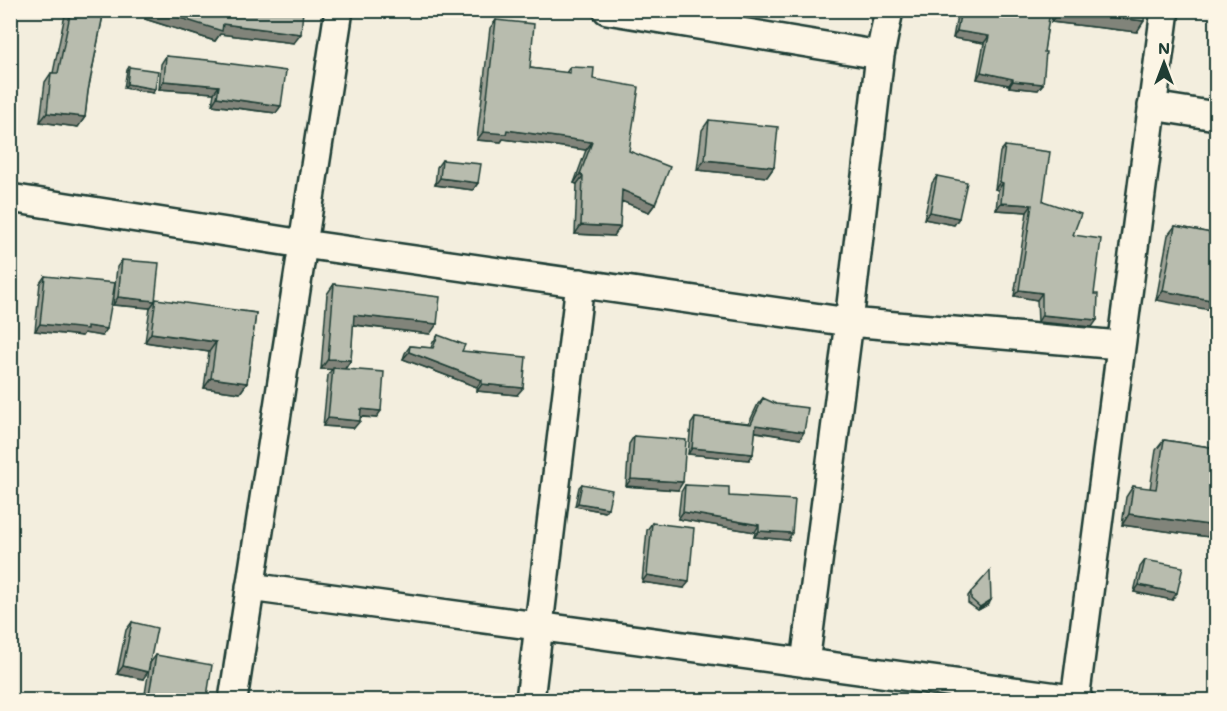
<svg xmlns="http://www.w3.org/2000/svg" width="1227" height="711" font-family="Mali,sans-serif">
<style>
.lines{fill:none;stroke-linecap:round;stroke-linejoin:round}
.minor-casing{stroke:#1f3d34;stroke-width:32}
.minor{stroke:#fcf5e5;stroke-width:27}
.wall{fill:#9ea296;stroke:#1f3d34;stroke-width:1.5}
.shaded-wall{fill:#81847a;stroke:#1f3d34;stroke-width:1.5}
.building{fill:#b8bcae;stroke:#1f3d34;stroke-width:1.5}
</style>
<rect width="100%" height="100%" fill="#f3eede"/>
<filter id="ink" filterUnits="userSpaceOnUse"><feTurbulence type="fractalNoise" baseFrequency=".0167" numOctaves="2"/><feDisplacementMap in="SourceGraphic" scale="12" xChannelSelector="R" yChannelSelector="G"/><feConvolveMatrix kernelMatrix="1 2 1 2 8 2 1 2 1" color-interpolation-filters="sRGB"/></filter>
<g filter="url(#ink)">
<g class="lines">
<g class="minor-casing">
<path id="minor" d="M607,10L880,55
M1152,106L1216,116
M10,198L303,244L849,322L1120,345
M250,587L1079,700
M805,663L849,322L880,55L889,10
M233,700L339,10
M530,700L580,283
M1075,700L1165,10"/>
</g>
<use href="#minor" class="minor"/>
</g>
<path class="wall" d="M66,10H104L88,91L85,117L78,127L40,122L45,82L51,73H53Z
M148,10H303L294,43L220,34L215,41L145,19Z
M958,10H1050L1038,90L1009,87V85L977,79L984,43L953,38Z
M1053,10H1145L1137,32L1051,22Z
M496,20L530,68L566,73L570,67L593,79L655,204L649,212L622,201L614,236L575,234L577,184L574,183L586,150L503,139L501,142L477,140L490,28Z
M166,56L276,113L212,105L214,93L159,89L161,64Z
M129,67L153,93L124,88L127,70Z
M709,120L774,167L767,177L697,170L702,130Z
M1005,146L1043,201L1073,235L1094,294L1092,327L1038,322L1037,300L1014,296L1027,212L996,210L998,190L995,189L1000,152Z
M442,160L478,183L473,190L435,185L437,167Z
M937,176L959,218L954,225L924,219L932,183Z
M1175,226L1216,234L1156,300L1168,235Z
M122,260L155,301L256,313L247,383L240,393L204,388L209,352L145,342L150,308L113,305L117,267Z
M45,276L102,336L84,333L82,336L35,331L40,283Z
M334,284L430,334L353,325L351,360L345,369L376,418L360,417L354,428L323,426L328,375L332,369H321L327,294Z
M438,335L462,351L517,395L477,391V387L403,359L405,353L410,346L431,348L433,342Z
M763,398L800,439L755,432L753,454L749,460L688,454L691,424L695,418L749,423L758,404Z
M634,436L678,490L626,486L629,444Z
M1164,440L1216,448V538L1122,525L1126,497L1133,486L1150,489L1156,450Z
M582,484L608,508L605,512L575,506L579,487Z
M685,485L729,496L788,540L754,537L755,532L678,519L681,492Z
M652,523L684,588L642,582L647,530Z
M1145,560L1172,600L1134,592L1140,567Z
M971,592L989,604L978,610L968,603V596Z
M1216,612V638H1213Z
M132,622L143,679L117,674L126,630Z
M156,655L204,700H144L150,663Z"/>
<path class="shaded-wall" d="M151,10H155L223,24L301,34L294,43L220,34L215,41L145,19Z
M1059,11L1144,21L1137,32L1051,22Z
M957,31L989,36L984,43L953,38Z
M981,72L1013,79L1009,85L977,79Z
M164,81L219,86L214,93L159,89Z
M1013,81L1043,84L1038,90L1009,87Z
M127,84L155,89L153,93L124,88Z
M217,97L281,106L276,113L212,105Z
M47,113L85,117L78,127L40,122Z
M507,130L592,142L586,150L503,139L501,142L477,140L483,132Z
M705,160L774,167L767,177L697,170Z
M580,174L583,176L577,184L574,183Z
M440,178L478,183L473,190L435,185Z
M1000,182L1003,183L998,190L995,189Z
M622,190L655,204L649,212L616,199Z
M1001,203L1032,205L1027,212L996,210Z
M930,212L959,218L954,225L924,219Z
M581,225L620,227L614,236L575,234Z
M1019,290L1042,293L1037,300L1014,296Z
M1163,291L1216,301V311L1156,300Z
M118,297L155,301L150,308L113,305Z
M354,315L437,324L430,334L347,324Z
M1042,315L1097,320L1092,327L1038,322Z
M40,324L87,326L107,329L102,336L84,333L82,336L35,331Z
M151,333L216,342L209,352L145,342Z
M409,352L482,380L477,387L403,359Z
M328,359L351,360L344,370L321,369Z
M211,378L247,383L240,393L204,388Z
M482,384L523,388L517,395L477,391Z
M361,409L381,411L376,418L356,416Z
M328,418L360,421L354,428L323,426Z
M756,425L804,432L800,439L752,431Z
M692,448L753,454L749,460L688,454Z
M631,479L683,482L678,490L626,486Z
M578,503L608,508L605,512L575,506Z
M683,512L759,525L755,532L678,519Z
M1129,514L1216,526V538L1122,525Z
M759,531L792,533L788,540L754,537Z
M647,575L689,582L684,588L642,582Z
M1139,585L1177,593L1172,600L1134,592Z
M991,600L989,604L978,610L980,607Z
M123,666L148,672L143,679L117,674Z
M203,695L207,696L204,700H199Z"/>
<path class="building" d="M71,10H104L88,91L85,117L47,113L51,73H58Z
M155,10H303L301,34L223,24L222,31Z
M961,10H1050L1044,52H1046L1043,84L1013,81V79L981,72L989,36L957,31Z
M1059,10H1145L1144,21Z
M496,20L534,24L530,68L570,73V67L594,68L593,79L639,87L629,151L670,167L655,204L622,190L620,227L581,225L583,176L580,174L592,142L507,130L506,134L483,132Z
M166,56L218,61V62L286,71L281,106L217,97L219,86L164,81Z
M129,67L158,71L155,89L127,84Z
M709,120L778,127L774,167L705,160Z
M1005,146L1050,152L1043,201L1081,214L1073,235L1101,239L1094,294H1098L1097,320L1042,315V293L1019,290L1032,205L1001,203L1003,183L1000,182Z
M442,160L481,164L478,183L440,178Z
M937,176L967,182L959,218L930,212Z
M1175,226L1216,234V301L1163,291Z
M122,260L159,263L155,301L118,297Z
M45,276L115,283L107,329L87,326V329L40,324Z
M334,284L440,297L437,324L354,315L351,360L328,359Z
M156,299L256,313L247,383L211,378L216,342L151,333Z
M438,335L465,345L462,351L526,357L523,388L482,384V380L409,352L410,346L433,348Z
M333,368L384,372L381,411L361,409L360,421L328,418Z
M763,398L776,404L808,408L804,432L756,425L753,454L692,448L695,418L751,424Z
M634,436L686,440L683,482L631,479Z
M1164,440L1216,448V526L1129,514L1133,486L1156,489Z
M582,484L612,490L608,508L578,503Z
M685,485L729,487V496L795,500L792,533L759,531V525L683,512Z
M652,523L694,528L689,582L647,575Z
M1145,560L1183,567L1177,593L1139,585Z
M990,571L991,600L980,607L971,599V592Z
M132,622L157,628L148,672L123,666Z
M156,655L212,665L207,696L203,695L202,700H148Z"/>
</g>
<rect width="1227" height="711" fill="none" stroke="#fcf5e5" stroke-width="36"/>
<rect x="18" y="18" width="1191" height="675" fill="none" stroke="#1f3d34" stroke-width="2" filter="url(#ink)"/>
<g transform="translate(1164 63)" stroke="#fcf5e5" stroke-width="4.5" paint-order="stroke">
<path d="M0-4.5L10 22L0 15L-10 22Z" fill="#1f3d34"/>
<text y="-9" font-size="16" font-weight="bold" text-anchor="middle" fill="#1f3d34">N</text>
</g>
</svg>
